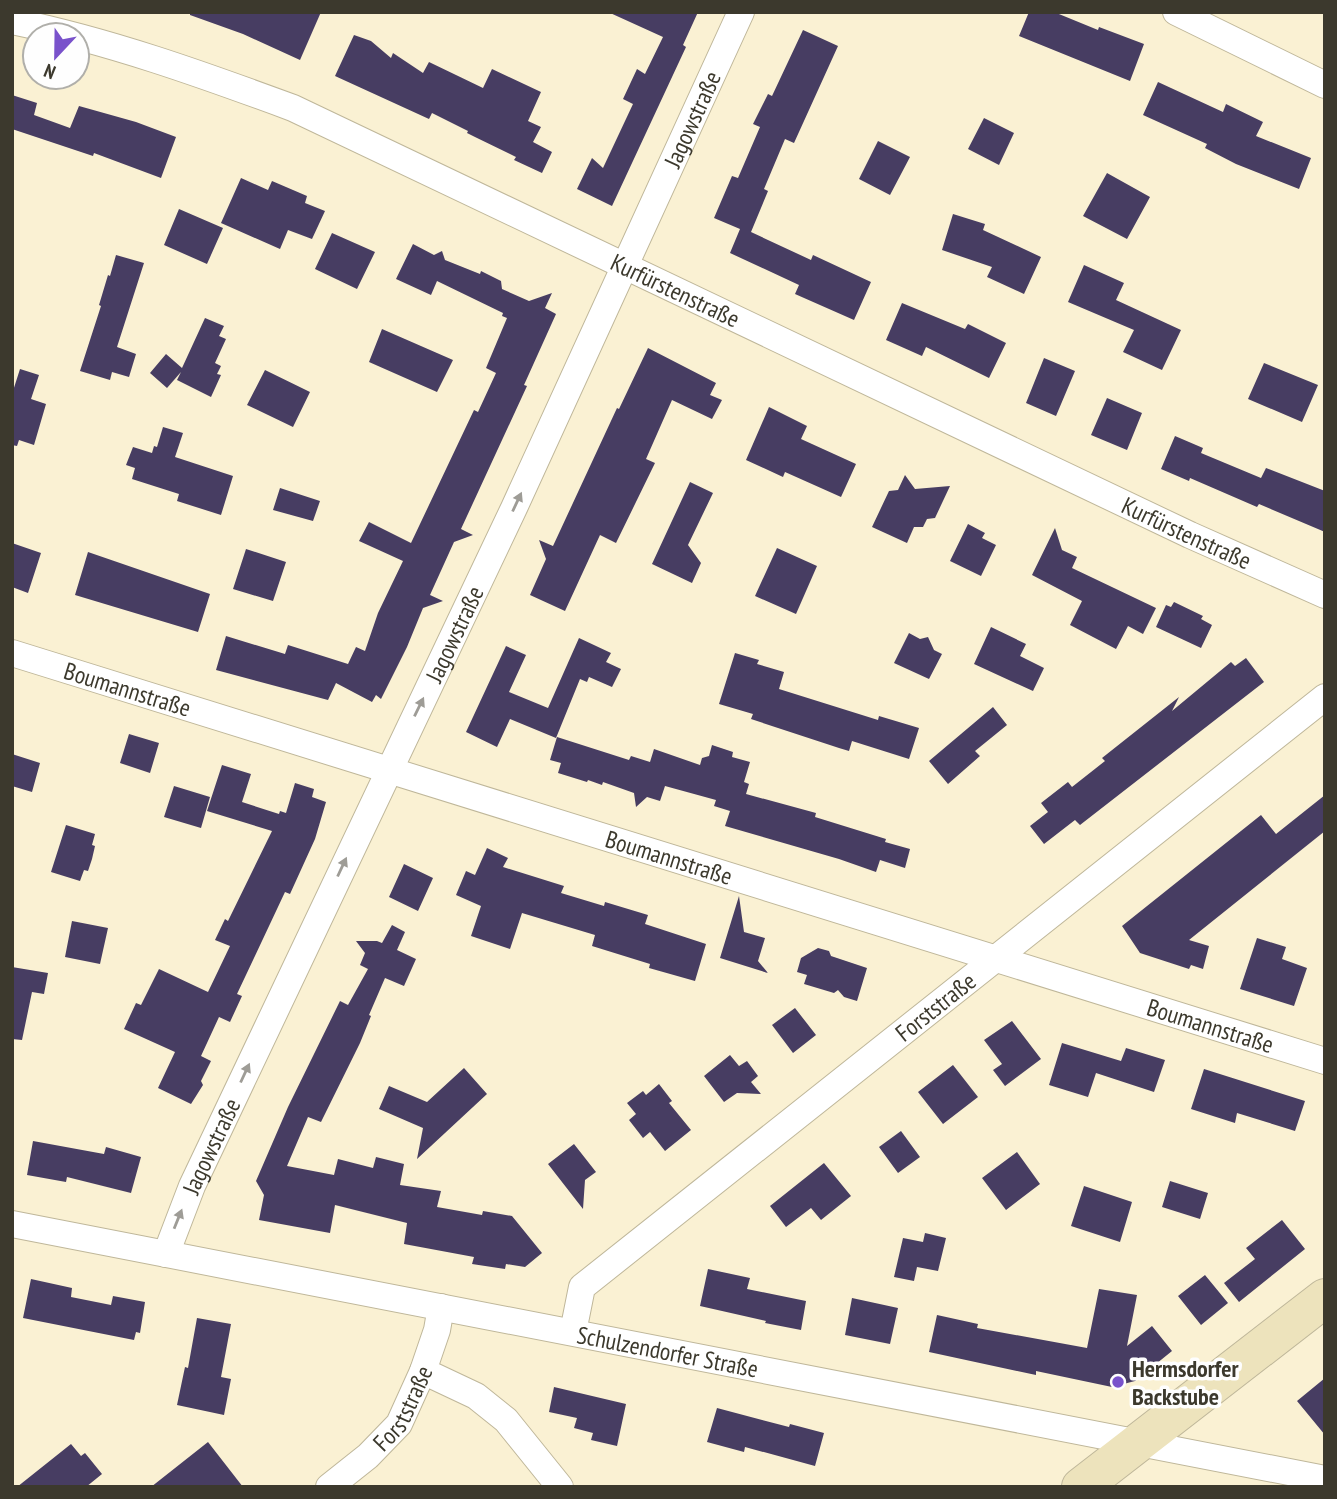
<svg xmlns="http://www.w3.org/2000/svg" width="1337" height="1499" font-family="'PT Sans Narrow',sans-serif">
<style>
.building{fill:#473d62}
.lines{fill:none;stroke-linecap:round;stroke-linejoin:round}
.street-casing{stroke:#bfb79a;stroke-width:28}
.secondary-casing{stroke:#bfb79a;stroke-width:40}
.street{stroke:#fff;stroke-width:26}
.secondary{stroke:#ede3bc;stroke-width:38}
.oneway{fill:#9e9c96}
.poi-dot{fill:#7952cb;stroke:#fefefe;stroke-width:2.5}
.labels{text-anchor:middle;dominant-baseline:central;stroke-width:7;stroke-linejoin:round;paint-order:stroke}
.street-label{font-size:24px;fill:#3c392d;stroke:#fefefe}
.poi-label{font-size:24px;font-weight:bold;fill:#3c392d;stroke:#fefefe;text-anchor:start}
</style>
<rect width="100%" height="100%" fill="#faf1d3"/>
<path class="building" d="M190,12H321L300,60L243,34L190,15Z
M608,12H698L683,45L686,47L612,206L577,189L592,158L603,168L633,104L623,99L637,69L645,74L663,37Z
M1029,12H1054L1098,30L1099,27L1144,44L1130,81L1019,36Z
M803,30L838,46L794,143L785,139L764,189L768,191L751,232L811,260L813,255L871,282L854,320L795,294L799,285L730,253L740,229L714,218L732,176L738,178L760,127L753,124L768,94L772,96Z
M354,35L371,41L391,58L393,53L423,73L429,62L483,88L492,69L541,92L528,121L541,127L533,142L552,152L542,173L514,160L516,157L475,137L467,133L468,131L432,113L429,119L335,76Z
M1158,82L1223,112L1226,104L1263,122L1256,136L1311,158L1299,189L1236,164L1205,148L1207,144L1143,115Z
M12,95L37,103L34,115L70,128L79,106L136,122L176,137L161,178L94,153L93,156L12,129Z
M984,118L1014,133L999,165L968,149Z
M878,141L910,157L890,195L859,179Z
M1107,173L1150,197L1127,239L1083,216Z
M241,178L268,190L272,181L307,196L305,203L325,211L312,239L288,230L280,249L221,223Z
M179,209L223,228L207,264L164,245Z
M953,214L985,224L983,230L1041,257L1024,294L987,277L992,267L942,250Z
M332,233L375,252L357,289L315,269Z
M413,244L434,255L442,251L445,260L480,274L481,271L501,281L502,289L529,301L552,293L545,308L556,314L524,385L527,386L461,529L473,535L454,542L430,595L443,601L423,608L407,647L381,699L376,695L372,702L336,683L328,700L216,670L226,636L285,654L288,645L348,664L356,647L365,651L378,613L403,561L359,541L369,522L411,543L474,410L478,412L496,373L486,368L507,318L502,316L503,313L437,281L431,295L396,279Z
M116,255L144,263L117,347L136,354L129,377L112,372L110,380L80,371L101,306L99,305L108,275L110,276Z
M1084,265L1124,283L1116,300L1181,330L1162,370L1123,352L1134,330L1068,302Z
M902,303L965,329L968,324L1006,343L989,378L926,347L922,356L886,340Z
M205,318L224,326L219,336L226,339L215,363L221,366L217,374L221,375L211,397L177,380L181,372L167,388L150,373L166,354L182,368Z
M382,329L453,360L437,392L369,362Z
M648,348L716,383L710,395L722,400L712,419L672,400L646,459L655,463L616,543L600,535L565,611L530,595L546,559L539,540L553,546L617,408L619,409Z
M1044,358L1075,371L1056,416L1026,403Z
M1264,363L1318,385L1302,422L1248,399Z
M20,369L39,375L31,399L46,404L34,445L19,440L17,446L12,445V394Z
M265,370L310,392L293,427L247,405Z
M1107,398L1142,413L1127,450L1091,435Z
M769,407L807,426L801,439L856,464L841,497L785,472L783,477L746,460Z
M163,427L183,433L175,457L233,476L221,515L177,501L179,494L132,479L135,468L126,465L133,447L152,453L154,446L157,447Z
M1175,436L1203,448L1201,453L1261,478L1266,468L1325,491V532L1259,504L1257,507L1190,478L1189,481L1161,469Z
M905,475L915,489L950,486L935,518L927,519L923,527H914L907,543L872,527L889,491L898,490Z
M690,482L713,493L688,545L701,563L692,583L652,564Z
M280,488L320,501L313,521L273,510Z
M968,524L985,533L982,538L996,545L981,576L950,561Z
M1055,528L1062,550L1077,557L1072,568L1156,608L1143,634L1128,626L1116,649L1070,625L1082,601L1032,575Z
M12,543L41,553L28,593L12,587Z
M777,548L817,566L796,614L755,596Z
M246,549L286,562L273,601L233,589Z
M88,552L210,594L198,632L75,595Z
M1174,602L1203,616L1201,619L1212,625L1201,648L1156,627L1166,605L1171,607Z
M991,627L1026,644L1020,656L1044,668L1033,691L974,664Z
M909,633L920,639L928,637L934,650L942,654L929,679L894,663Z
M579,638L611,653L606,662L621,669L612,687L589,677L587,682L580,679L556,738L510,719L497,747L466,732L506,646L526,655L509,692L548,708Z
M735,653L759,660L757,664L784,672L779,689L878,720L879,716L919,728L909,759L852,741L849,751L839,748L751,719L753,714L719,704Z
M1246,658L1264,682L1080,825L1075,820L1044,844L1030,826L1048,812L1041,803L1068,782L1072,787L1105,761L1102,758L1179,697L1172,711L1231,662L1235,666Z
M993,707L1007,725L975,751L980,756L948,784L929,761Z
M129,734L159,743L150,773L120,763Z
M557,737L629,760L631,756L650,762L654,749L700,765L702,758L709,756L712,745L733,752L732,757L750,762L744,782L749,784L746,794L816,813L815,817L886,839L885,842L910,849L905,868L880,860L876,872L839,859L725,826L730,811L714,806L716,800L665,786L660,801L647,797L636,807L634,793L603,782L602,785L588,780L587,782L558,773L561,763L550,760Z
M12,754L40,763L32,792L12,786Z
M222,765L251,774L242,802L279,814L280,811L286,813L295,783L314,789L312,797L326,802L315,839L290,894L285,892L237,994L242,996L230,1022L219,1017L201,1056L211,1061L201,1081L203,1085L191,1104L158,1088L175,1052L124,1029L136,1003L141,1005L159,969L208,992L230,946L215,940L225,919L228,921L272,831L207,811Z
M174,786L210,797L201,828L164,817Z
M1325,795V831L1189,940L1209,946L1203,969L1191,965L1189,969L1140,953L1122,926L1261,815L1276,834Z
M66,825L95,834L92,845L95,846L92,859L88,871L84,870L80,881L51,872Z
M487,848L508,858L503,867L564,886L561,893L604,906L605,902L648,915L645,924L706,944L695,981L649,968L650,964L592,946L595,935L522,913L510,949L471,936L481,906L456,895L466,871L475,875Z
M404,864L433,878L418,911L389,897Z
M739,896L744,932L765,938L758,961L768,973L720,958Z
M72,921L108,928L100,964L65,957Z
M392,925L405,932L397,950L416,959L404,986L385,978L369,1015L371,1016L360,1043L321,1122L308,1117L287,1166L334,1175L338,1159L373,1168L376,1157L404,1164L400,1185L441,1191L437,1207L482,1215L483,1211L512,1216L542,1253L525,1267L506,1264L505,1269L472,1264L474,1257L404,1244L407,1223L335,1205L330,1233L259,1220L264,1195L256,1181L288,1107L340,1001L348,1005L368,969L360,965L365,953L356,941H377L382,943Z
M1257,938L1286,947L1282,959L1307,968L1294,1006L1240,989Z
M818,948L829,951L831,956L867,968L857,1001L844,997L838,990L834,993L804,984L807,975L797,972L801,958Z
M12,967L48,973L44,994L32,992L22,1040L12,1039Z
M795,1008L816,1035L793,1053L772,1025Z
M1012,1021L1041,1059L1005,1086L993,1070L1002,1064L984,1040Z
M1062,1043L1121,1061L1126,1048L1165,1060L1154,1092L1096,1073L1088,1097L1049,1085Z
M730,1055L739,1066L747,1061L758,1076L751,1082L761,1094L737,1093L724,1102L704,1076Z
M953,1065L978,1097L943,1124L918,1092Z
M464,1068L487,1094L417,1159L423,1128L379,1109L389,1086L427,1102Z
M1204,1069L1305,1101L1295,1131L1237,1113L1235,1123L1191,1109Z
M659,1084L672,1101L669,1103L691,1130L665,1151L650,1132L643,1138L629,1120L636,1114L627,1103L643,1091L646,1095Z
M901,1131L920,1157L898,1173L879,1147Z
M33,1141L104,1154L106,1147L141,1157L131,1193L67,1177L66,1182L27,1175Z
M574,1144L596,1172L585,1180L583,1209L548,1164Z
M1017,1152L1040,1184L1006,1210L982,1178Z
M824,1163L851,1196L821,1220L811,1208L786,1227L770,1206Z
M1170,1181L1208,1193L1200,1219L1162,1207Z
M1084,1186L1132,1202L1120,1242L1071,1226Z
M1282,1220L1305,1249L1239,1302L1224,1283L1255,1259L1246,1248Z
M925,1233L946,1238L938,1271L917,1267L914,1281L894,1277L903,1238L923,1242Z
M708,1269L750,1278L747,1289L806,1301L801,1330L765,1323L766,1321L700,1306Z
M1205,1275L1228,1303L1201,1325L1178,1296Z
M31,1279L72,1288L71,1297L111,1305L113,1296L145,1302L140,1333L136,1332L134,1340L23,1318Z
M1099,1289L1137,1295L1127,1346L1152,1326L1172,1351L1135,1381L1112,1387L1036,1371V1375L929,1352L937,1315L978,1324L977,1328L1087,1348Z
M852,1298L898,1308L890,1344L845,1335Z
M197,1318L231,1324L221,1377L231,1379L224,1415L177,1405L185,1367L188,1368Z
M1325,1378V1435L1297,1401Z
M554,1387L626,1404L617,1446L591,1440L593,1433L574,1428L577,1418L549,1412Z
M717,1408L789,1427L790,1424L824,1433L815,1466L745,1447L744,1452L707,1442Z
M208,1442L243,1487H151Z
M71,1444L81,1456L85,1453L102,1474L86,1487H17Z"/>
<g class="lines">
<g class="street-casing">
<g id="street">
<path d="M1176,12L1325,85"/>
<path id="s1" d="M12,21C109,41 201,74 293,108L1190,535L1325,595"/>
<path id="s2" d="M12,653L1325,1061"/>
<path id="s3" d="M12,1224L1325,1479"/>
<path id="s4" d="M166,1254L192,1186L514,508L741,12"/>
<path id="s5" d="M573,1332L582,1287L1325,697"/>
<path d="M423,1371L476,1396L506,1420L560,1487"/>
<path id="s6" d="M329,1487L368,1456L399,1424L423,1371L437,1330L441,1307"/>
</g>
</g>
<g class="secondary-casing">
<path id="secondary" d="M1081,1487L1325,1298"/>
</g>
<use href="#street" class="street"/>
<use href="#secondary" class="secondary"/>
</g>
<defs><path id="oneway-solid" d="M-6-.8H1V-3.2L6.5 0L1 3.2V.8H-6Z" transform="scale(1.75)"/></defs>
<g class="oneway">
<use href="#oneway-solid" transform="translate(517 502) rotate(-65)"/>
<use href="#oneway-solid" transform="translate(419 707) rotate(-64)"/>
<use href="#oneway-solid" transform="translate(342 867) rotate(-65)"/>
<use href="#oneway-solid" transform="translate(245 1073) rotate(-65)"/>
<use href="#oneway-solid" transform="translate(178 1219) rotate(-68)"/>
</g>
<circle class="poi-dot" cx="1118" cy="1382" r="7"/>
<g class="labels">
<g class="street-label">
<text stroke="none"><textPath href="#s4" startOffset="1251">Jagowstraße</textPath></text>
<text stroke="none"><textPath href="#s1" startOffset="718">Kurfürstenstraße</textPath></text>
<text stroke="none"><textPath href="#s1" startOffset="1284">Kurfürstenstraße</textPath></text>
<text stroke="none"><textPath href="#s4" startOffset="684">Jagowstraße</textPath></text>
<text stroke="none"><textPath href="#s2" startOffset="121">Boumannstraße</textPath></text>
<text stroke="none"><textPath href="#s2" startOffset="688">Boumannstraße</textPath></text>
<text stroke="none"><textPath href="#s5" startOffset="497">Forststraße</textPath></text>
<text stroke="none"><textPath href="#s2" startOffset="1255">Boumannstraße</textPath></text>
<text stroke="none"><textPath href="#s4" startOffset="117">Jagowstraße</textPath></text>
<text stroke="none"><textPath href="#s3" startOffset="668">Schulzendorfer Straße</textPath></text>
<text stroke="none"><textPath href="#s6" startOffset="110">Forststraße</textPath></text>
</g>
<g class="poi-label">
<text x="1132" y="1368">Hermsdorfer<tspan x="1132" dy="28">Backstube</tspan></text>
</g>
</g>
<rect width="1337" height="1499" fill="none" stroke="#3c392d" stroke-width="28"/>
<g transform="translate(56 56) rotate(202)"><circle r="33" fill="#fefefe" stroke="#b0afaa" stroke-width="2"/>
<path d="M0-5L12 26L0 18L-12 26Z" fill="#7952cb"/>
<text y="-10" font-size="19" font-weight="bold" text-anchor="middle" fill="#3c392d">N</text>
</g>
</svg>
